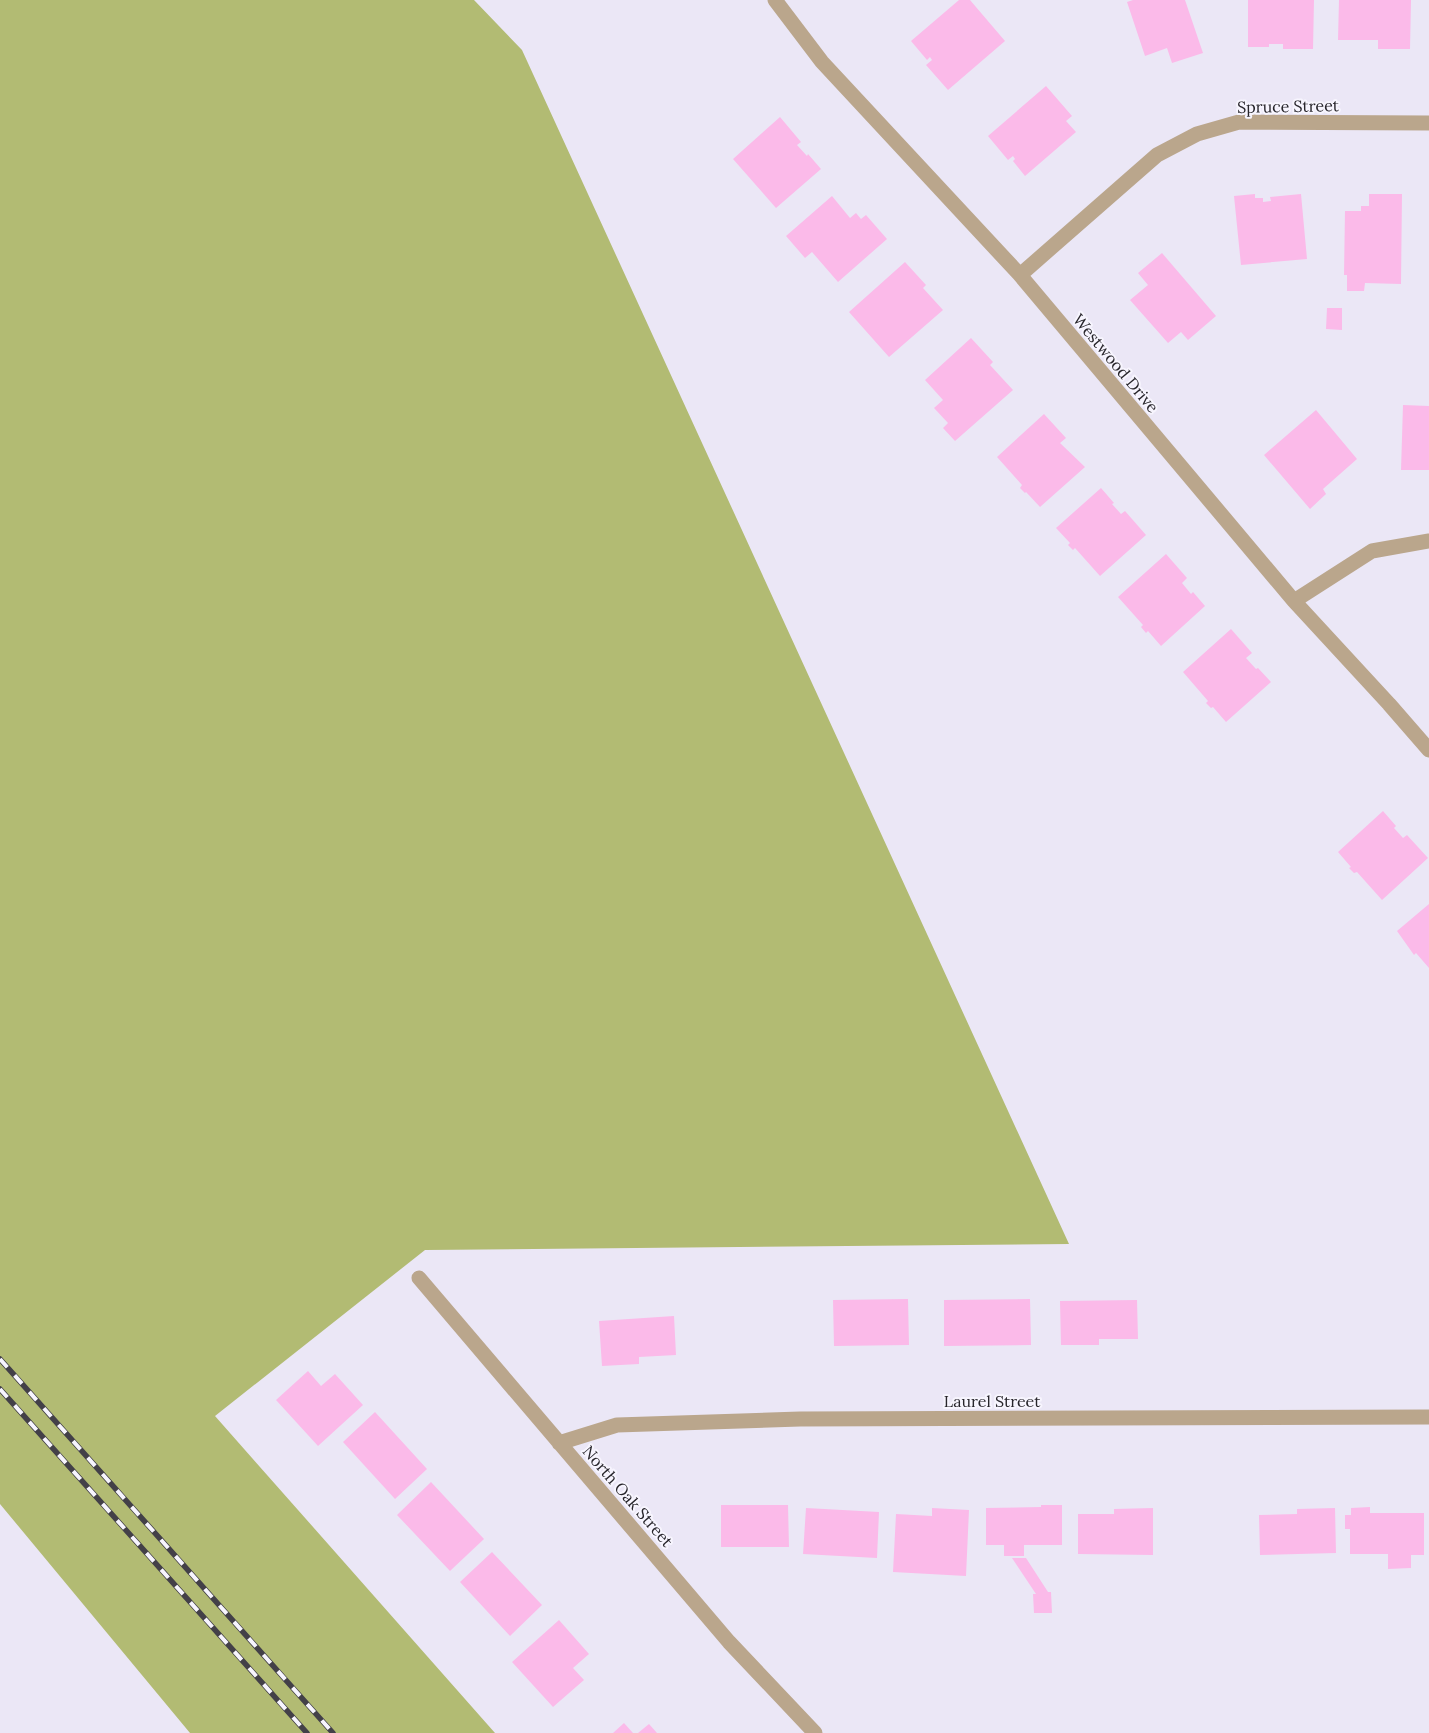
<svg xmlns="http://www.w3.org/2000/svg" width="1429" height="1733" font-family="Lora,serif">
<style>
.forest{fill:#b2bb73}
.building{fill:#fbbae9}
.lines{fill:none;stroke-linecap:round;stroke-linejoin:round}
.minor{stroke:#baa68c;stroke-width:15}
.rail-casing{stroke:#434048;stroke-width:5.5}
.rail{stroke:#f7f5fe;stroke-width:4;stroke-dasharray:11;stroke-linecap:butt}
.labels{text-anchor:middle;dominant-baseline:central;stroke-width:4;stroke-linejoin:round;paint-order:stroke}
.street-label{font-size:16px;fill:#27252b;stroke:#f7f5fe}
</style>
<rect width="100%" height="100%" fill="#ebe7f6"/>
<path class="forest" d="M0,0H474L522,50L1069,1244L425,1250L215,1416L495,1733H190L0,1504Z"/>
<path class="building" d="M959,0H970L1005,41L948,90L926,65L932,60L930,57L927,60L911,41Z
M1133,0H1185L1203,53L1172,63L1167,48L1145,56L1127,2Z
M1248,0H1314L1313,49H1283V44H1269V47H1248Z
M1339,0H1411L1410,49H1378V40H1338Z
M1046,86L1072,116L1066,121L1076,132L1025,176L1013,161L1015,159L1013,156L1008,160L988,136Z
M780,117L801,142L797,145L807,156L808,154L821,169L776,208L733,159Z
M1255,194V198H1263V202L1271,201L1270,197L1301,194L1307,259L1241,265L1234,196Z
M1369,194H1402L1401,284L1365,283L1364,291H1347V275H1344L1345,211H1361V206H1369Z
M832,196L850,218L856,213L861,219L866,215L887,239L838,282L812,252L805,258L786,236Z
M1162,253L1216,316L1188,340L1181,332L1168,343L1130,300L1148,285L1138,273Z
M905,262L926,285L923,288L943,310L889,357L849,312Z
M1327,308H1342V330L1326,329Z
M971,338L993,362L990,365L1013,390L955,441L943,428L948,423L934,408L943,400L925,380Z
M1403,405L1429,406V470H1401Z
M1316,410L1357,459L1323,489L1326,494L1310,509L1264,455Z
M1044,414L1066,438L1060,443L1085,467L1040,507L1026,492L1025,493L1020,488L1022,485L997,457Z
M1101,488L1114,503L1112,504L1121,514L1125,511L1146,535L1100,576L1075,548L1073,550L1068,545L1070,543L1056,528Z
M1166,554L1187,578L1182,583L1191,594L1193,592L1205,606L1161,646L1148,631L1146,633L1141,627L1143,625L1118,597Z
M1231,629L1252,653L1246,658L1256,669L1258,668L1271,682L1226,722L1213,707L1211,708L1206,703L1208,701L1183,672Z
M1383,811L1396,826L1394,828L1403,838L1407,835L1428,858L1382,900L1357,872L1354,873L1349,868L1351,867L1338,852Z
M1429,904V968L1416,953L1414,955L1397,931Z
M908,1299L909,1345L834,1346L833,1300Z
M1030,1299L1031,1345L944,1346V1300Z
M1137,1300L1138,1339H1099V1345H1061L1060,1301Z
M674,1316L676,1355L639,1357V1364L602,1366L599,1321Z
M308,1371L321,1386L335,1374L363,1405L318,1446L276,1400Z
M375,1412L427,1469L395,1499L343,1442Z
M431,1482L484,1539L450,1571L397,1515Z
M721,1505H788L789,1547H721Z
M1041,1505H1062V1545H1024V1556H1004V1545H986V1508L1041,1507Z
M1370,1507V1513H1424V1555H1411V1568L1388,1569V1554H1350V1529H1345V1515H1351V1508Z
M806,1508L879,1512L877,1558L803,1554Z
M932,1508L969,1510L966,1576L893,1572L896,1514L932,1516Z
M1153,1508V1555L1078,1554V1514H1114V1509Z
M1335,1508L1336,1553L1260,1555L1259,1515L1297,1514V1509Z
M492,1552L542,1605L510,1636L460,1582Z
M1012,1558H1026L1048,1592H1051L1052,1613H1034L1033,1594H1036Z
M559,1620L589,1654L573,1668L584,1680L553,1707L512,1662Z
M624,1723L633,1733H613Z
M649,1724L657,1733H638Z"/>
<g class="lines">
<path class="minor" d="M775,0L822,62L1020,275L1294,601L1389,704L1429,750
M1020,275L1157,155L1197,134L1239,122L1429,123
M1294,601L1372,551L1429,541
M419,1278L729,1642L815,1733
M559,1443L617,1425L800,1419L1429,1417"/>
<g class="rail-casing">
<path id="rail" d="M0,1359L333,1733
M0,1389L307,1733"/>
</g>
<use href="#rail" class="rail"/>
</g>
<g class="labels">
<g class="street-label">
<text transform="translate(1288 106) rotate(-1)">Spruce Street</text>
<text transform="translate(1116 363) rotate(50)">Westwood Drive</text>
<text x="992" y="1401">Laurel Street</text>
<text transform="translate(628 1496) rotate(49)">North Oak Street</text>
</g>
</g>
</svg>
